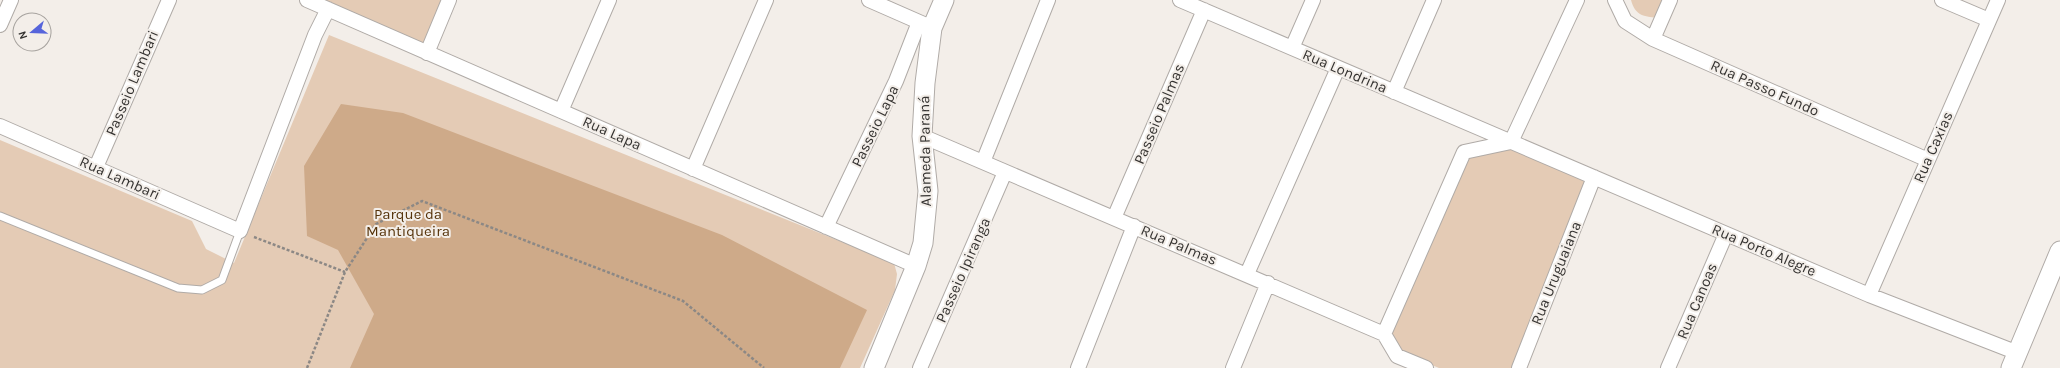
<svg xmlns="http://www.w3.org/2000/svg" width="2060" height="368" font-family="Karla,sans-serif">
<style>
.green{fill:#e4cbb5}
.forest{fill:#ceaa89}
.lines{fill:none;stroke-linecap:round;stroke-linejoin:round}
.lane-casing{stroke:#b0aba7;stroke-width:9}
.street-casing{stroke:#b0aba7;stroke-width:16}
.secondary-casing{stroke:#b0aba7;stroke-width:21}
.path{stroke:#8c8885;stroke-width:2.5;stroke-dasharray:3 2;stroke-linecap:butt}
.lane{stroke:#fff;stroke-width:7}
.street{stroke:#fff;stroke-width:14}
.secondary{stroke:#fff;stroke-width:19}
.labels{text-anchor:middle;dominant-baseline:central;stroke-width:4;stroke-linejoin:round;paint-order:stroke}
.street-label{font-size:15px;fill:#353331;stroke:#f3eee9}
.park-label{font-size:15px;fill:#56330a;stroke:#f3eee9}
</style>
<rect width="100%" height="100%" fill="#f3eee9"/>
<path class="green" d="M322,0H441L423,44Z
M1631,0H1667L1660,18C1645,17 1635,16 1631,0Z
M329,35L894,263L897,274L895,290L860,368H0V140L192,221L206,249L234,263Z
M1511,148L1587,180L1512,368H1439L1401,352L1389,334L1466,157Z"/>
<path class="forest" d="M341,104L403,113L722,235L867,310L840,368H350L374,314L338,250L307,236L304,166Z"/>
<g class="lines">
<g class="lane-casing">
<path id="lane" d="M0,216L178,288L202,290L222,280L240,231"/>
</g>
<g class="street-casing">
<path id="street" d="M307,0L916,266
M869,0L926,25
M1180,0L1869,295L2018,353
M1615,0L1625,21L1653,39L1928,160
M1942,0L1989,20
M0,25L11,0
M1653,39L1670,0
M1292,48L1313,0
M427,53L449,0
M1394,92L1434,0
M561,111L609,0
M0,126L240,231L315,35L328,9
M922,136L1384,334L1397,356L1426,368
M983,162L1048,0
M96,167L169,0
M693,169L766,0
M1114,218L1204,10
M826,227L896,81L919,22
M1247,274L1338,68
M1869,295L1998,0
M1384,334L1464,152L1511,142L1577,0
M920,368L1005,172
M1078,368L1134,226
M1233,368L1268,283
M1519,368L1594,177
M1668,368L1726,234"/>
</g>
<g class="secondary-casing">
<path id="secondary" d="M874,368L916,266L923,243L928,191L922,136L925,83L932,28L944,0
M2011,368L2060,251"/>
</g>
<path class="path" d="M254,237L345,272
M307,368L345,272L376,224L422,201L683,301L764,368"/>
<use href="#lane" class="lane"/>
<use href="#street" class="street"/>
<use href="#secondary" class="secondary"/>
</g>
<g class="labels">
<g class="street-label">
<text transform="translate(1345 71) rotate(23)">Rua Londrina</text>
<text transform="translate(132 83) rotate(-67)">Passeio Lambari</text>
<text transform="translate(1765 88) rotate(24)">Rua Passo Fundo</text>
<text transform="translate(1159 114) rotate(-67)">Passeio Palmas</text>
<text transform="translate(875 126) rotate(-64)">Passeio Lapa</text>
<text transform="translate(612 133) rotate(24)">Rua Lapa</text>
<text transform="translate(1933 147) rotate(-66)">Rua Caxias</text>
<text transform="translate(925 151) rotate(-91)">Alameda Paraná</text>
<text transform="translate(120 178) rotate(24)">Rua Lambari</text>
<text transform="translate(1179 245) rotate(23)">Rua Palmas</text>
<text transform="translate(1764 250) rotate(23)">Rua Porto Alegre</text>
<text transform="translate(963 270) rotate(-66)">Passeio Ipiranga</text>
<text transform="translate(1556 273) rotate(-68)">Rua Uruguaiana</text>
<text transform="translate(1697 301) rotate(-67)">Rua Canoas</text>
</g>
<g class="park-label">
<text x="408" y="214">Parque da<tspan x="408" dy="17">Mantiqueira</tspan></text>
</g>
</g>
<g transform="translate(32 32) rotate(251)"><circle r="19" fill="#f3eee9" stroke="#a7a39f"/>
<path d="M0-3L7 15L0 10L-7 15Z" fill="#5664db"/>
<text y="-6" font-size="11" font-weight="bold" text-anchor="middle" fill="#353331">N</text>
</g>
</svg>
